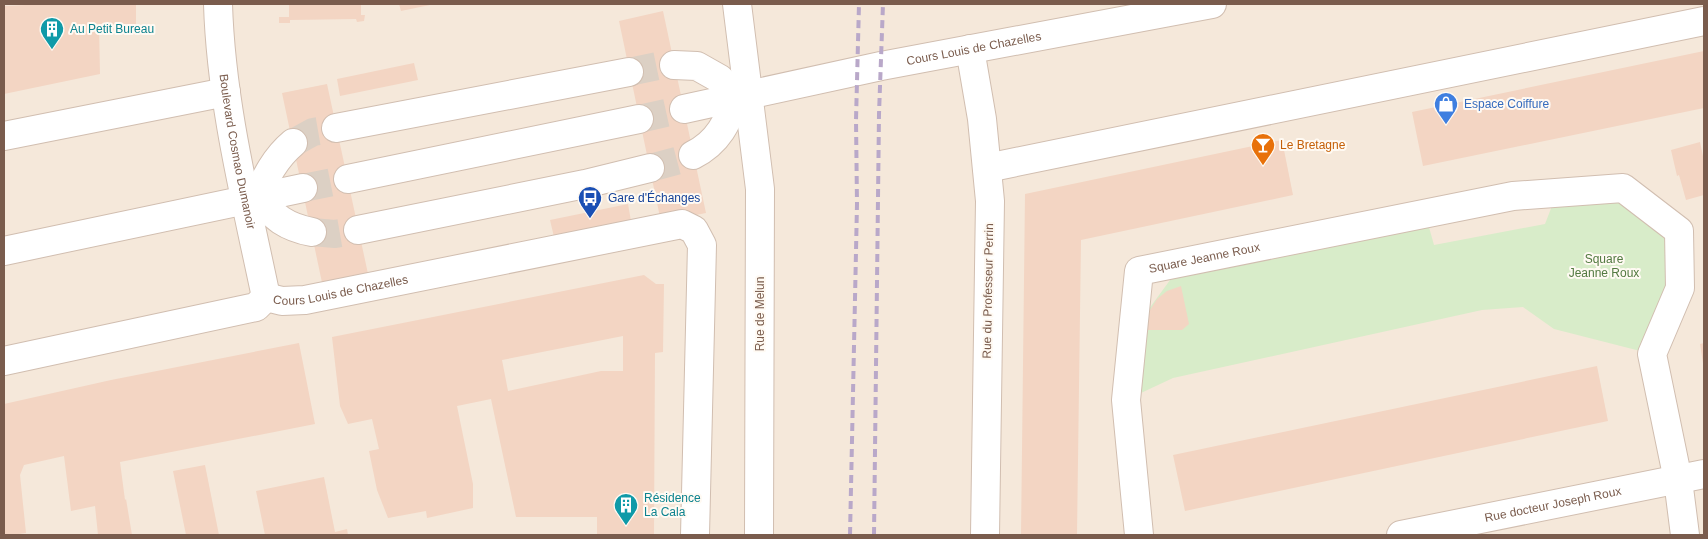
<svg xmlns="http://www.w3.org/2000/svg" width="1708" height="539" font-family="Arial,sans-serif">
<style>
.residential{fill:#f5e8da}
.green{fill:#d8ecc9}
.building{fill:#f3d5c3;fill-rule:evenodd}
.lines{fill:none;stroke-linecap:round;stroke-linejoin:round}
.minor-tunnel{stroke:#dcd0c4;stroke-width:28;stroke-dasharray:28 14;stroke-linecap:butt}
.minor-casing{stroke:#d1beb0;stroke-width:30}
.minor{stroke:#fff;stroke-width:28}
.rail{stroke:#b9a8c9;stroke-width:4;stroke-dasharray:8 5;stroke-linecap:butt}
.labels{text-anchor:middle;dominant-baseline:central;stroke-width:4;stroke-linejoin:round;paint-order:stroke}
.culture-label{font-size:12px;fill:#0d838f;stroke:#fffaf3;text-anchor:start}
.street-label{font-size:12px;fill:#7a5c4d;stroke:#fffaf3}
.shop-label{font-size:12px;fill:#366cbe;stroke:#fffaf3;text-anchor:start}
.food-label{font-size:12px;fill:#c56008;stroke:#fffaf3;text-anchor:start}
.transit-label{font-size:12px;fill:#164399;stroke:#fffaf3;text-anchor:start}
.park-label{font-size:12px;fill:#537a41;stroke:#fffaf3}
</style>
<rect width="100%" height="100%" fill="#fdf6ec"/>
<path class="residential" d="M4,4H1704V535H4Z"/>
<path class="green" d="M1623,188L1679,231L1652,354L1554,329L1523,307L1482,310L1173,378L1126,400L1132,332L1184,261L1425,213L1434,245L1545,224L1557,193Z"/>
<path class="building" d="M46,4H136V24L99,25L100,74L4,94V6Z
M289,4H361V15H365L364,21L357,22L356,19L290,20V23H279V17H289Z
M399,4H430V5L401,11Z
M663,11L706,213L661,222L619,21Z
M1704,51V108L1423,166L1412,112Z
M414,63L418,80L340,96L337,79Z
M327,84L370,283L324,292L282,93Z
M1282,140L1293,195L1081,240L1077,535H1021L1025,194Z
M1700,142L1704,161V195L1686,200L1679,175L1677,176L1671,150Z
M628,204L631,221L554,237L550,220Z
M644,275L656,284H664L663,352L655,353L654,535H597V517H516L491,399L457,406L473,484V508L427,518L426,511L388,518L377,490L369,451L379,449L372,419L348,424L340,406L332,337ZM623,336V371H601L508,391L502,360Z
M1181,286L1189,324L1182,330H1145L1150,310L1157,299L1167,291Z
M299,343L315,424L120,462L125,500L126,499L132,535H98L95,506L71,511L64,456L24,465L20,475L26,533L19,534V535H4V404L111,380Z
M1704,343V363H1703L1700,344Z
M1597,366L1608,421L1185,511L1173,455Z
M205,465L219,535H186L173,471Z
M324,477L335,532L347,529L348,535H265L256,491Z"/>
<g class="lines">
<path class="minor-tunnel" d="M629,72L667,64L674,65
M639,119L684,109
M293,143L313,132L336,128
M650,168L684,159L693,155
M303,188L348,179
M312,232L335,234L358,230"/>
<g class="minor-casing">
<g id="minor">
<path id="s1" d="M218,4C221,103 246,201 266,297"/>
<path d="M737,4L760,189L759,535"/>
<path d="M970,49L982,119L990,201L985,535"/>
<path d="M674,65L697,66L720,79L737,97"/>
<path id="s2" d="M684,109L881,66L1212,4"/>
<path d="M336,128L629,72"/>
<path d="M4,136L226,92"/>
<path d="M693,155C719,142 727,122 737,97"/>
<path d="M987,168L1704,21"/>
<path d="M348,179L639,119"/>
<path d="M256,198C275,217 285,227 312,232"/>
<path d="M256,198C266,177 275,158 293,143"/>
<path d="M358,230L585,184L650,168"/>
<path d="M4,251L303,188"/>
<path id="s3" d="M266,297L282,301L305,300L682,224L694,230L702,245L695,535"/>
<path d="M4,361L256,307L266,297"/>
<path id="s4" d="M1139,535L1126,400L1139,271L1513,196L1623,188L1679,231L1680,288L1652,354L1678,480L1685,535"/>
<path id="s5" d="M1401,535L1704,474"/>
</g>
</g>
<use href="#minor" class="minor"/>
<path class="rail" d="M850,535L857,204L856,120L859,4
M874,535L879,114L883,4"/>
</g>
<defs>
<g id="building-pin" transform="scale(1.25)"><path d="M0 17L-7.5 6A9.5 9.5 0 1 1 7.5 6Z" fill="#0f9aa8" stroke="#fffaf3"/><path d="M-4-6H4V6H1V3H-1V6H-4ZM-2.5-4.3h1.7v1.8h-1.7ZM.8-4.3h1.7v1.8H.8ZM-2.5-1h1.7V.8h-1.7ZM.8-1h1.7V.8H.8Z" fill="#fff"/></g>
<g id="shop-pin" transform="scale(1.25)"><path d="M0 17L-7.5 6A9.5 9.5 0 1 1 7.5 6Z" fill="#3f7fe0" stroke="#fffaf3"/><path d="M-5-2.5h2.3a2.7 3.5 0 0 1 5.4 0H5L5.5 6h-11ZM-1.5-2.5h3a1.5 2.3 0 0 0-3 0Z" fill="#fff"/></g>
<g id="bar-pin" transform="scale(1.25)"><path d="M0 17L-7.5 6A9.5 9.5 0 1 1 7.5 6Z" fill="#e8710a" stroke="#fffaf3"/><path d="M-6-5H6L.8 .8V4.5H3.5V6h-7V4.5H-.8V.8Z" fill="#fff"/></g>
<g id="bus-pin" transform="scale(1.25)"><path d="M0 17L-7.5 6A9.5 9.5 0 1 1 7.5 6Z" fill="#1a4fb4" stroke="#fffaf3"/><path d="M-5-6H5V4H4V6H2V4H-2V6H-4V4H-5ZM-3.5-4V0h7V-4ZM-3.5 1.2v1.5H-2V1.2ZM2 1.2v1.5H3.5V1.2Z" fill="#fff"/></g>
</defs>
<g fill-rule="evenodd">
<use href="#building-pin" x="52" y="29"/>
<use href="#shop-pin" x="1446" y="104"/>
<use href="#bar-pin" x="1263" y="145"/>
<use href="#bus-pin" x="590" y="198"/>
<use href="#building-pin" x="626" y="505"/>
</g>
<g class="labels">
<g class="culture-label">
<text x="70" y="29">Au Petit Bureau</text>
<text x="644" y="498">Résidence<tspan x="644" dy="14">La Cala</tspan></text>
</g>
<g class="street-label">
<text stroke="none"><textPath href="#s2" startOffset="296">Cours Louis de Chazelles</textPath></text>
<text stroke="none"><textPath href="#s1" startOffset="149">Boulevard Cosmao Dumanoir</textPath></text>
<text stroke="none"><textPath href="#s4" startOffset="332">Square Jeanne Roux</textPath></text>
<text stroke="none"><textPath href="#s3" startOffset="76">Cours Louis de Chazelles</textPath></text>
<text transform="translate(988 291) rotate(-89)">Rue du Professeur Perrin</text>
<text transform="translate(760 314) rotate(-90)">Rue de Melun</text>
<text stroke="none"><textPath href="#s5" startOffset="155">Rue docteur Joseph Roux</textPath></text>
</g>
<g class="shop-label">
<text x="1464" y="104">Espace Coiffure</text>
</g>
<g class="food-label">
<text x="1280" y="145">Le Bretagne</text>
</g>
<g class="transit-label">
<text x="608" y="198">Gare d'Échanges</text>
</g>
<g class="park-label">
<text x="1604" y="259">Square<tspan x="1604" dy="14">Jeanne Roux</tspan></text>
</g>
</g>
<rect width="1708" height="539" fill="none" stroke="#7a5c4d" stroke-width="10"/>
</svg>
